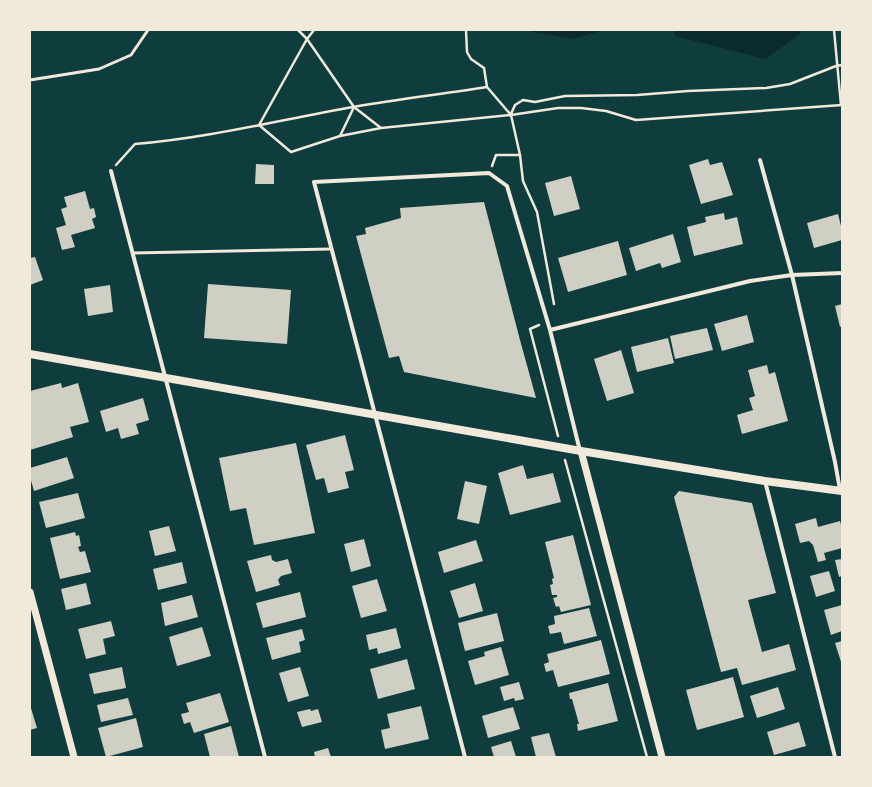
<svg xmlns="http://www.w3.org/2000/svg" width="872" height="787" font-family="Raleway,sans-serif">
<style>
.water{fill:#0a2a2b}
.building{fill:#cfcfc3}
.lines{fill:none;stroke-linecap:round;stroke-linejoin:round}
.path{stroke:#f1e9da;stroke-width:2.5}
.service{stroke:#f1e9da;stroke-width:3}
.minor{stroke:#f1e9da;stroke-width:4}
.tertiary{stroke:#f1e9da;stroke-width:7}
.secondary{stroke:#f1e9da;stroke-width:8}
</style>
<rect width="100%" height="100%" fill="#0f3d3e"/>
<path class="water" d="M530,30H605L572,39L532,32Z
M675,30H802L801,33L766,59L675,36Z"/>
<path class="building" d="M708,159L710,165L722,162L733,195L701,204L689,165Z
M256,164L274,165V184H255Z
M571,176L580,209L554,216L545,183Z
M85,191L90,209L94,208L96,217L92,219L95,228L71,235L75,247L62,250L56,228L66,225L61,209L67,207L64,197Z
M484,202L520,340L536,398L404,372L399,356L389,358L356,236L366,234L365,228L401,218L400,208Z
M724,213L725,220L737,217L743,244L694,256L687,227L706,222L705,217Z
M838,214L842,230V240L814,248L807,223Z
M673,234L681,262L662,268L660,263L636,271L629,248Z
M618,241L627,275L568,292L558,258Z
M35,257L43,280L30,285V258Z
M208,284L291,290L287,344L204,338Z
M110,285L113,312L88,316L84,289Z
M842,304V326L840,327L835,306Z
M747,315L754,342L722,351L714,324Z
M707,328L713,350L675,359L670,336Z
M668,338L674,363L637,372L631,347Z
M621,350L634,393L607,401L594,359Z
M767,365L769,374L775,372L788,421L742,434L737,415L753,410L749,398L755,396L748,370Z
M61,383L62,388L78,383L89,422L70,427L73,437L30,450V391Z
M143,398L149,420L136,424L139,434L121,439L118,428L106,432L100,411Z
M345,435L354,470L345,472L349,488L328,493L324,478L316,480L306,445Z
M296,443L315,533L254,545L246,508L230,511L219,458Z
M67,457L74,478L34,491L30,477L31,475L30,468Z
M523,465L527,479L553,473L561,502L510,515L498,473Z
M465,481L487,486L479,524L457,519Z
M679,491L752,503L776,593L748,600L762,652L789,644L796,670L742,685L737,668L721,672L674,497Z
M78,493L85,518L46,528L39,502Z
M816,518L818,527L840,521L842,529V548L824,553L826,560L818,562L813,545L809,541L800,543L795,524Z
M169,526L176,551L155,556L149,531Z
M75,532L76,536L79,535L81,546L78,547L80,552L85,551L91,572L60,579L50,538Z
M573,535L591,605L561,612L559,606L556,607L553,598L557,597V595H552L550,585L553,584L552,579L554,578L545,542Z
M364,539L371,566L351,572L344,544Z
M476,540L483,561L444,573L438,552Z
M271,555L272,560L276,562L288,559L292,573L281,576L278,580L280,585L256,592L247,561Z
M842,559V576L839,577L835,560Z
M182,562L187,583L158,590L153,569Z
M829,571L835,591L816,597L810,576Z
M377,579L387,611L361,618L352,586Z
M86,583L91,604L66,610L61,589Z
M475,583L483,611L459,618L450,591Z
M300,592L306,617L263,628L256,603Z
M192,595L198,617L165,626L161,603Z
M842,605V631L831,635L824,610Z
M589,608L597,636L564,644L561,632L550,634L548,626L555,624L554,616Z
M497,613L504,641L465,651L458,623Z
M111,621L115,636L103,639L106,654L86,659L78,629Z
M202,627L211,656L177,666L169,637Z
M396,628L401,648L378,654L377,648L369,650L366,635Z
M302,629L305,640L299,642L301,652L272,660L266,638Z
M601,640L610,674L558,687L553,670L546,672L544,664L549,662L547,654Z
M842,641V665L835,643Z
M501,647L509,675L475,685L468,661L485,656L484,652Z
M407,659L415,689L378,699L370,669Z
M122,667L126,688L94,694L89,674Z
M300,667L309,696L288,702L279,673Z
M733,677L744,717L697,730L686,690Z
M519,682L524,699L515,701L514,698L504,701L500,687Z
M608,683L618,721L578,731L577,724H579L572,699H570L569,693Z
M778,687L785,709L757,718L750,696Z
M220,693L229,722L194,733L190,722L184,724L181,714L189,712L186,703Z
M128,698L133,715L101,722L97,705Z
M30,705L37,728L30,730Z
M421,706L429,739L385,749L381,730L390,728L387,714Z
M513,707L520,729L488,738L482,716Z
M310,709L311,711L318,709L322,722L302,727L297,712Z
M136,718L143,747L106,757L98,728Z
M799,722L806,746L774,755L767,732Z
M231,726L239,757H210L204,734Z
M549,733L556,757H536L531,737Z
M511,741L516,757H494L491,747Z
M328,748L331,757H315L314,752Z"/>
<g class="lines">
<path class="path" d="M298,30L307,39L314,30
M466,30L467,52L471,59L484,68L487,87L511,115L520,155L523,181L537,212L554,304
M834,30L841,105
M354,107L307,39L259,125L291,152L340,136L381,128L511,115L558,108H581L606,111L636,120L842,105
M511,114L515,105L523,100L535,102L565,96L637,95L688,91L766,88L790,84L836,66L842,65
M340,136L354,107L381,128
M116,165L135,144C208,138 280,120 353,107C397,99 443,94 487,87
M492,166L496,155H520
M539,325L530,329L558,436
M565,460L647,757"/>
<path class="service" d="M30,80L99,69L131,55L148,30
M133,253L331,249"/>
<path class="minor" d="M760,160L792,275L835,462L840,490
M111,171L265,757
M550,330L750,281L792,275L842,273
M765,481L835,757
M465,757L314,182L489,173L507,186L550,330L580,451"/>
<path class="tertiary" d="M581,451L662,757
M30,592L74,757"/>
<path class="secondary" d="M30,354L581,451L765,481L842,491"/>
</g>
<rect width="872" height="787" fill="none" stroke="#f1e9da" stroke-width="62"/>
</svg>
